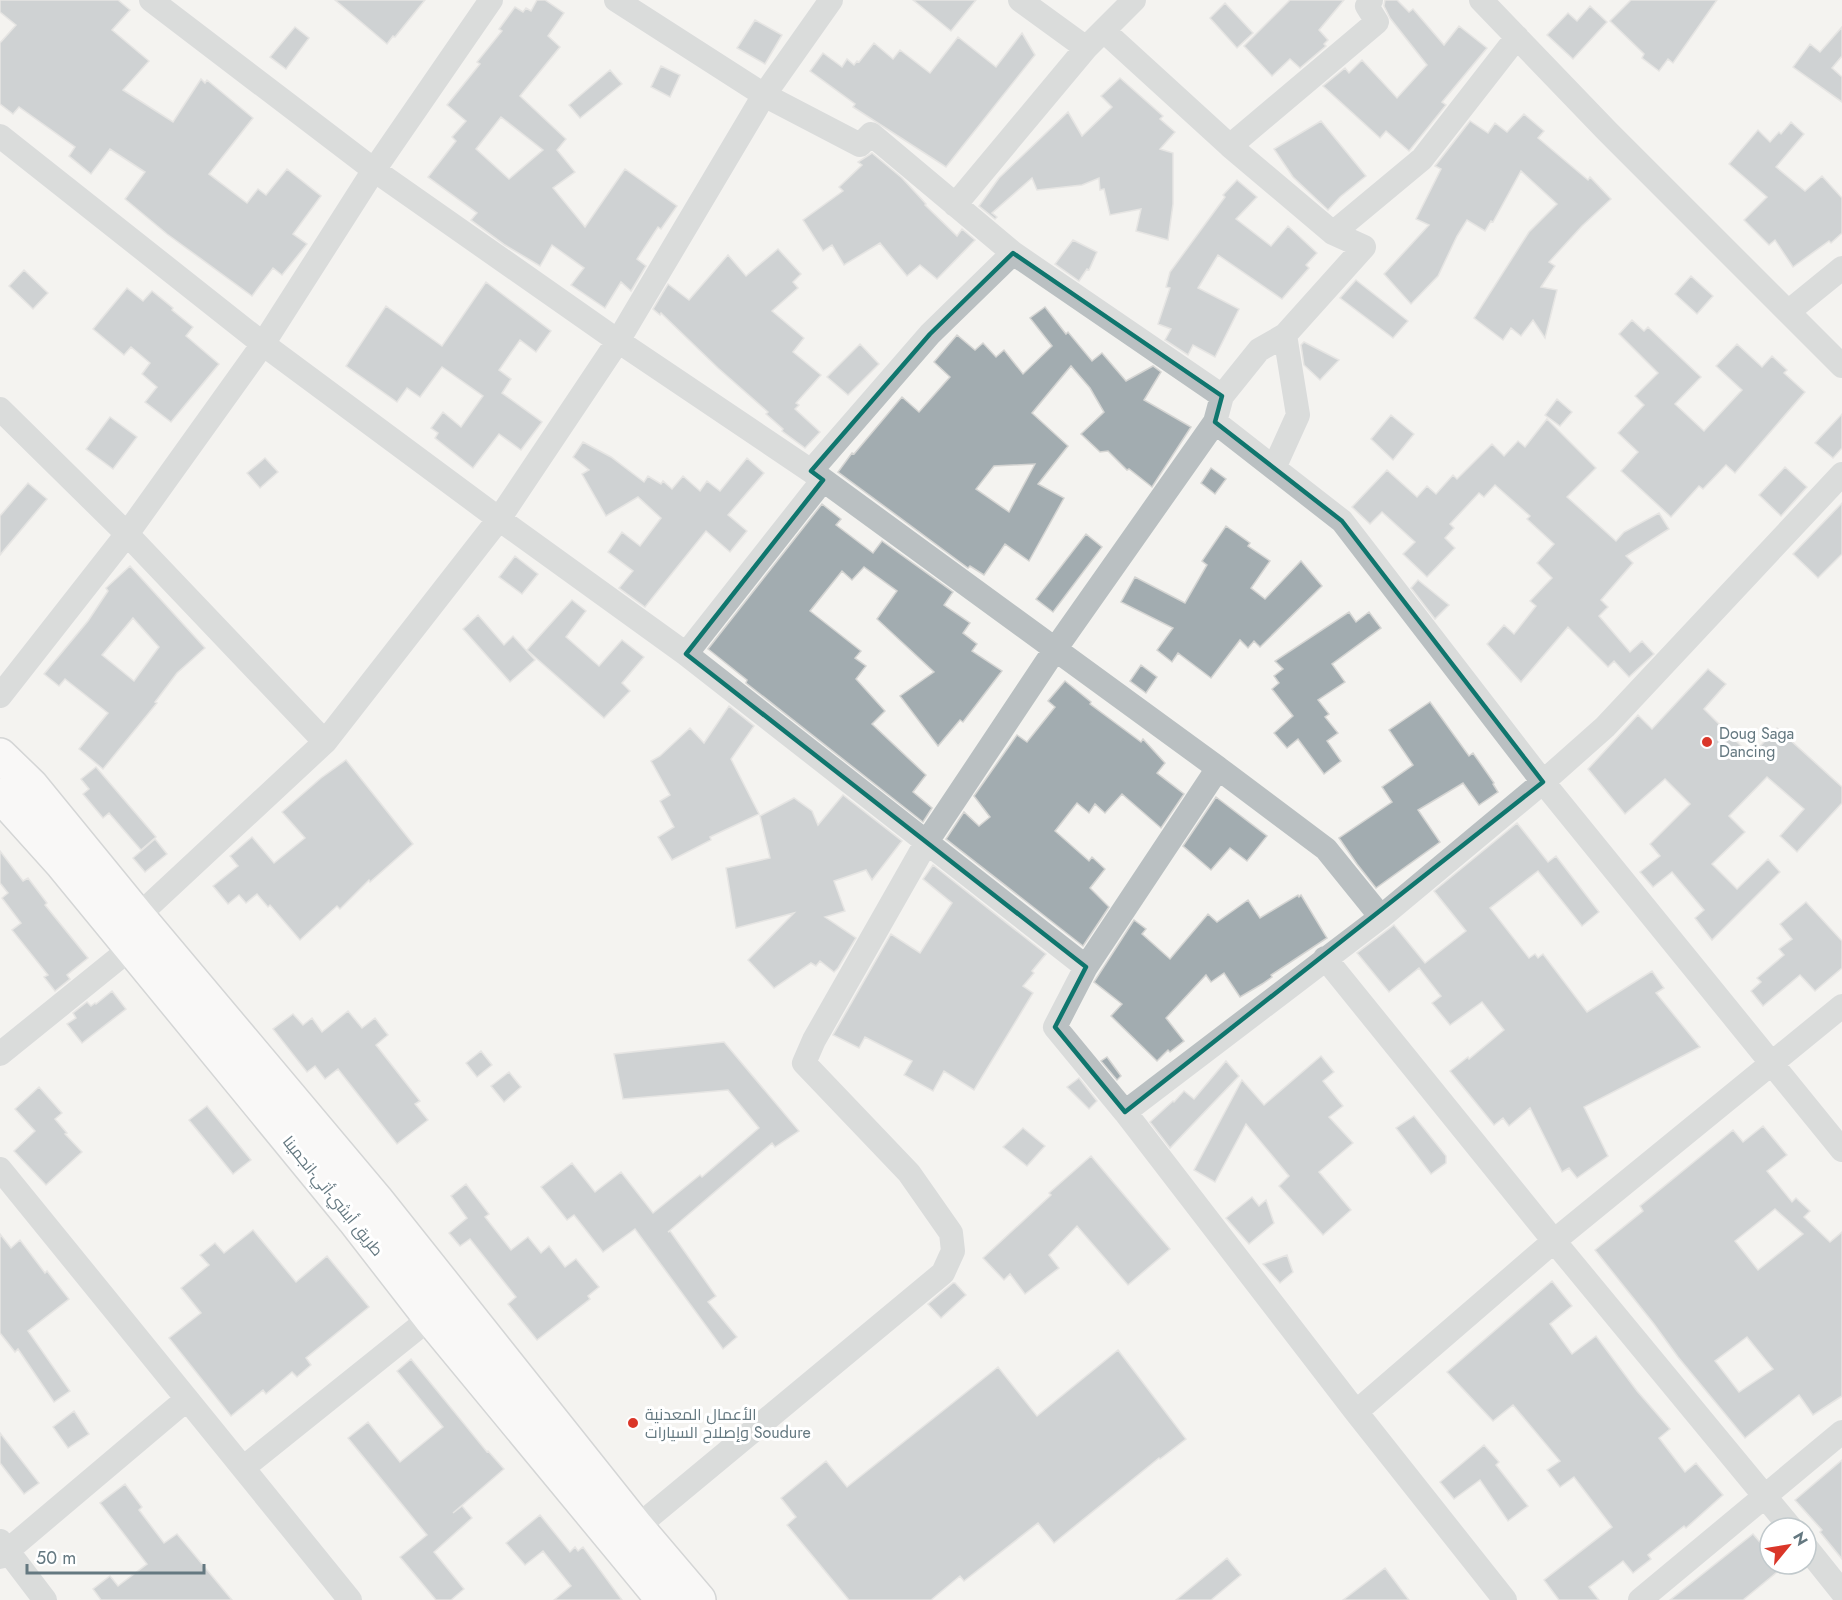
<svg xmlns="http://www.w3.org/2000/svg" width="1842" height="1600" font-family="Jost,Cairo,sans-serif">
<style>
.building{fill:#a2acb0;stroke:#d5d5d3;stroke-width:1.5;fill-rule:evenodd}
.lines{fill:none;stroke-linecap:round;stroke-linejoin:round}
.highway-casing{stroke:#aeb3b5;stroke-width:36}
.street{stroke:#bac0c2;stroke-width:24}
.highway{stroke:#fff;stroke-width:33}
.marked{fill:none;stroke:#0f766e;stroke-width:4.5;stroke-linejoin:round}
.poi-dot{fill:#da3629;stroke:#fff;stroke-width:2}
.labels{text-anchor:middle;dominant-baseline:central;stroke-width:6;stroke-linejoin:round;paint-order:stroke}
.poi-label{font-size:16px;fill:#647880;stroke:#fff;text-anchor:start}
.street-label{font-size:16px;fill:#647880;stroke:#fff}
</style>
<rect width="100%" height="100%" fill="#f4f3f0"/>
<path class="building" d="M0,0H118L130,10L112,30L149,61L123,90L173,122L201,79L205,83L207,80L253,118L209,174L247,203L258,189L266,195L287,169L321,196L293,234L307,244L282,275L273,268L252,296L167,234L125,199L145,172L110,149L91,174L69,156L75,147L19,107L13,114L0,104V43L16,25L0,12Z
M335,0H425L395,37L393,36L387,44Z
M537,0H545L564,13L548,36L560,47L520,96L566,139L557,150L575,172L553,188L585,227L625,169L677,206L661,229L658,227L637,259L646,266L631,291L621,282L605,308L571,285L584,268L552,245L540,266L505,245L471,220L477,213L428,177L456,141L452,137L466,121L447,105L480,64L477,62L502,31L499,29L515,7L523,12L526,8L531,11ZM501,117L543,150L509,179L476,149Z
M913,0H976L951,31Z
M1290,0H1344L1319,30L1328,40L1324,44L1326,46L1300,68L1290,59L1272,76L1244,46Z
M1385,0H1397L1409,12L1413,9L1444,45L1459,26L1487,48L1442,102L1446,105L1409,151L1386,131L1380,138L1323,86L1345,68L1349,73L1362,60L1397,98L1427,65L1390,18L1384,6Z
M1631,0H1717L1673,63L1668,59L1659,71L1642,58L1644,54L1610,21Z
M1225,3L1253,33L1237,48L1210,18Z
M1590,6L1607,22L1573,59L1547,35L1568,13L1577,21Z
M755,20L782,35L765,64L737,48Z
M295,27L309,38L286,69L270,57Z
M1842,27V56L1832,68L1842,77V102L1793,67L1810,44L1820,52Z
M1022,33L1035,55L946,167L853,107L855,104L810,71L823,53L842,67L847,59L854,65L857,61L859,62L874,43L893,59L900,50L930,73L958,37L996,67Z
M661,66L680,75L670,97L651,87Z
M610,70L622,84L580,118L569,105Z
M1120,78L1163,116L1160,119L1175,132L1160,149L1173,153V204L1168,240L1136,231L1141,209L1110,215L1104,189L1100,190L1099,178L1082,185L1037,190L1032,178L992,213L997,217L995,219L979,206L999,178L1068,112L1082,136L1112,107L1101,96Z
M1524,114L1544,131L1538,138L1588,180L1590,177L1611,199L1582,226L1549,262L1555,266L1541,287L1557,290L1545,338L1533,320L1521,336L1511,328L1503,340L1474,318L1529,232L1557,204L1521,171L1493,222L1491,221L1485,231L1467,220L1457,236L1438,276L1411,304L1384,274L1429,225L1416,219L1441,169L1435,166L1470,121L1488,133L1495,123L1507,132Z
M1321,121L1366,176L1340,197L1328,210L1293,177L1274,149Z
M1791,122L1804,134L1776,167L1805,191L1822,176L1842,198V233L1831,243L1829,241L1793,267L1775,240L1769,245L1744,220L1767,197L1729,164L1758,130L1770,142L1779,132L1781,134Z
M872,153L902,178L926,204L925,205L957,236L962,229L975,240L937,279L920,265L907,276L880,243L844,265L832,245L823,251L803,220L843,191L839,187L862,165L858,162Z
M1237,180L1257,197L1236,219L1271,246L1288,226L1317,253L1306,265L1309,268L1282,299L1218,255L1198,288L1239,309L1215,357L1193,345L1188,355L1165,340L1171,329L1158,324L1170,288L1166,287L1170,272L1225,197L1223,195Z
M1073,240L1097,252L1089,270L1087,269L1079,281L1055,264Z
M778,249L801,274L793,282L798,288L772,311L804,338L793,352L821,375L796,403L799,405L795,409L820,432L805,448L782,431L783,429L766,414L768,412L718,368L661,313L660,315L653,309L668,284L689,300L728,255L746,276Z
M24,270L48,293L33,309L9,286Z
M1691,276L1713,296L1697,314L1675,294Z
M1356,280L1408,321L1393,338L1340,298Z
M486,282L551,331L536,352L520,340L499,370L511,379L502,393L542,422L521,450L499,434L473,468L435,438L438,433L431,428L443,412L461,427L483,396L442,367L420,397L407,388L397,402L346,366L386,306L442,346Z
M127,288L143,301L152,291L173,308L172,310L193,327L186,336L219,364L171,422L145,402L157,387L142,374L150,363L131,347L124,355L93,329Z
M1045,307L1066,334L1068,332L1092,361L1102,353L1126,381L1153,366L1161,372L1144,400L1191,427L1152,487L1129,469L1127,470L1108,451L1100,452L1081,434L1104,412L1090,388L1071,366L1032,413L1068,446L1038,484L1064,498L1029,561L1005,544L984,575L970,566L968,568L838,472L852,453L854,454L902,397L919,412L950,377L934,362L957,335L975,350L983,343L996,357L1004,350L1023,374L1052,346L1030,318ZM1035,464L1009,512L976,489L994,466Z
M1632,320L1644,331L1648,327L1701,377L1675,404L1704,431L1742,390L1716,366L1737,344L1762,367L1772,356L1787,370L1784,373L1805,392L1735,473L1726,465L1703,489L1699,486L1671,517L1621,471L1638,452L1618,433L1644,405L1635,396L1658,373L1619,334Z
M1304,342L1339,360L1320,380L1304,365L1301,345Z
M860,344L879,364L848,395L827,377Z
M1557,399L1572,412L1560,426L1545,415Z
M1842,414V448L1833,458L1815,443Z
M1391,415L1414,434L1393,460L1371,439Z
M110,417L137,437L113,469L86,449Z
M1547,419L1596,468L1567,497L1616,541L1624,532L1659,513L1669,529L1626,556L1633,563L1601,600L1608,607L1599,616L1630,652L1642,641L1654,654L1629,677L1614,661L1608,667L1568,627L1521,682L1487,644L1504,625L1514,634L1536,606L1530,601L1552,578L1537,563L1554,544L1527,519L1530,516L1495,485L1484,497L1479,493L1450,524L1454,528L1445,538L1455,548L1427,577L1403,554L1415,542L1382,512L1370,524L1352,507L1387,470L1417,497L1427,486L1436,494L1453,475L1457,479L1492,444L1504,456L1518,441L1525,447Z
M583,442L611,457L644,482L648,476L661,484L663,481L672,489L683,476L700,491L707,481L720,491L747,458L764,473L728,515L747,531L730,552L706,531L645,607L619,588L633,571L608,552L622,532L640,546L661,518L638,497L606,516L582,474L589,470L573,457Z
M265,458L278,472L260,488L247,473Z
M1785,467L1807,487L1781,516L1759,495Z
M1211,468L1226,479L1215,494L1201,483Z
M28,483L47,499L0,555V516Z
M1842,503V554L1818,578L1793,554Z
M822,504L841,519L836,525L873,553L882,541L953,592L944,605L970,623L963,633L977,644L972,651L1002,671L963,722L960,720L938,746L900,696L934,672L877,619L897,591L864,567L852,580L842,571L810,611L861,651L855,658L866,666L856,679L885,711L872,724L926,775L913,792L932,808L923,822L746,683L747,680L708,649Z
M1226,526L1250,543L1248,546L1270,561L1251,588L1265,599L1301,561L1322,586L1260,647L1254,641L1248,648L1240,640L1211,678L1178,653L1172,662L1157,650L1173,628L1121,602L1135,577L1185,603L1207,565L1202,561Z
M1086,534L1102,547L1053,612L1036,599Z
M515,556L538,574L522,594L499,577Z
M130,566L205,648L177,673L155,702L157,703L103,769L79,749L108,713L65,679L59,686L44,674L88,621L108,591L106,588ZM133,618L159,647L134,681L102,655Z
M1418,580L1449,605L1435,619L1411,588Z
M572,600L586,611L566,637L599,666L622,640L644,657L622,683L630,691L604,718L527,650Z
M1349,612L1356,622L1369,612L1381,628L1332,664L1345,682L1318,700L1329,714L1325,717L1338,733L1327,741L1341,761L1324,774L1298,739L1287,748L1274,733L1293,716L1272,689L1279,683L1274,676L1283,669L1275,661Z
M478,615L504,645L513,636L535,660L510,682L463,629Z
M1141,665L1157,677L1146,693L1130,681Z
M1708,669L1726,684L1704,709L1751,756L1777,728L1842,787V803L1797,852L1780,836L1804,809L1767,777L1729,816L1745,832L1712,864L1737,889L1768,859L1780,872L1712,940L1695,918L1704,910L1672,872L1653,887L1640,872L1660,856L1650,844L1690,804L1665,779L1625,814L1588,769L1638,715L1652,729Z
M1065,681L1091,702L1090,704L1141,742L1143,739L1165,763L1157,773L1184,794L1161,828L1122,794L1105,813L1095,804L1089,813L1077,803L1055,831L1089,861L1092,857L1105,869L1090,888L1109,907L1083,946L946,839L964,812L979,826L990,817L974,796L1017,735L1027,742L1055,707L1048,701Z
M1430,702L1469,756L1473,753L1494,783L1493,784L1498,792L1479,805L1463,783L1418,810L1440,842L1376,888L1357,864L1339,838L1392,802L1382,787L1413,765L1389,730Z
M729,706L754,726L731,759L759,814L710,837L711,840L672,860L658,837L674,827L660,801L670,795L651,761L660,756L690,728L704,743Z
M346,760L413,844L370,882L369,880L340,909L337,906L300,940L270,905L268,907L257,894L246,903L239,895L228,904L213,886L238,866L230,856L252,837L274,863L305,838L282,812L321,778Z
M96,767L156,837L141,850L109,813L103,818L83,794L89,789L81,779Z
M843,795L902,841L872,880L866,870L834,881L845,911L825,917L856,938L838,968L834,972L820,961L816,966L811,963L774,988L748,960L794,913L736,928L726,868L770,858L760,816L794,798L812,811L818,825Z
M1216,797L1267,836L1247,861L1230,848L1211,870L1183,846Z
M1517,823L1548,862L1556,856L1599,912L1582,926L1538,871L1490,908L1529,958L1535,954L1538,958L1543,954L1587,1012L1652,971L1664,988L1656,993L1700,1047L1584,1107L1608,1156L1577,1178L1569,1168L1562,1172L1530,1108L1509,1126L1503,1118L1494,1125L1450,1071L1468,1057L1469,1059L1504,1030L1482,1002L1450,1025L1432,1003L1441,996L1419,968L1389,992L1357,953L1394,925L1425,963L1466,931L1434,891Z
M155,839L167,854L145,872L133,858Z
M0,851L23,881L28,878L47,903L45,905L88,958L67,975L70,979L55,991L44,977L48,975L12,930L21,923L2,898L8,893L0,883Z
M933,865L1046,954L1032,971L1034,973L1023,986L1033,993L974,1090L944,1071L933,1091L904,1075L912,1061L865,1037L859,1048L833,1035L891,934L920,953L952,903L923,879Z
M1298,895L1299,897L1301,895L1327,938L1271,975L1272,977L1262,984L1240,997L1224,973L1211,982L1206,975L1166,1018L1184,1041L1170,1052L1168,1050L1157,1061L1111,1016L1122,1004L1094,982L1134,920L1146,929L1142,934L1170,959L1208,914L1217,922L1248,900L1260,918Z
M1806,902L1842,941V968L1815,991L1800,975L1763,1006L1751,991L1761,982L1757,978L1784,955L1779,949L1792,939L1780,924Z
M112,991L126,1009L82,1043L67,1024L76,1018L73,1013L87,1002L91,1006L95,1003L96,1004Z
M348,1011L362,1028L375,1018L388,1035L376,1045L420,1101L415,1104L428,1120L397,1144L338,1069L325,1079L315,1066L307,1072L273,1029L293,1014L303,1025L312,1018L322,1032Z
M724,1042L799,1131L775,1147L772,1143L668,1232L670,1231L716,1296L708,1302L737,1337L723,1349L635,1229L603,1252L574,1215L567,1220L541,1187L572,1163L595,1192L621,1172L653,1213L700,1175L702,1177L759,1128L728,1090L623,1099L614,1054Z
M481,1051L492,1065L477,1077L466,1063Z
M1321,1056L1334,1072L1323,1081L1343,1106L1329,1117L1353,1143L1319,1172L1351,1210L1323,1235L1279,1186L1289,1176L1246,1124L1215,1182L1194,1170L1242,1080L1264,1105Z
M1107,1057L1121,1076L1117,1080L1101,1061Z
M1226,1061L1239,1076L1170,1148L1150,1122L1173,1101L1174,1102L1184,1091L1194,1099Z
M509,1072L521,1087L504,1102L491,1086Z
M1079,1078L1097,1101L1089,1109L1067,1087Z
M39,1087L62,1113L55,1119L67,1133L65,1134L82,1152L46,1185L14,1151L35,1131L15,1109Z
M207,1106L251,1160L233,1174L189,1120Z
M1414,1116L1446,1156V1163L1431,1174L1396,1128Z
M1763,1126L1787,1155L1767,1171L1792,1202L1796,1198L1810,1211L1804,1217L1830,1242L1842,1232V1396L1813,1415L1799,1395L1745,1438L1678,1357L1654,1324L1595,1250L1643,1211L1640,1206L1733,1130L1743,1142ZM1775,1209L1803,1234L1758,1270L1735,1241ZM1747,1337L1773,1369L1739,1392L1715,1361Z
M1023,1128L1045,1146L1027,1166L1003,1147Z
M1091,1156L1170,1249L1128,1285L1077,1226L1049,1255L1059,1268L1025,1294L1010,1274L1004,1280L983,1258L1051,1195L1049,1193Z
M466,1184L489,1214L485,1217L511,1250L528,1237L541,1253L549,1246L565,1267L576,1259L599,1287L588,1296L590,1299L537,1340L508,1304L516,1297L470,1239L460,1246L449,1233L467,1218L451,1196Z
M1252,1197L1259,1206L1266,1200L1274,1223L1249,1244L1226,1218Z
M253,1230L296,1282L327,1256L369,1307L306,1358L311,1365L297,1377L292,1372L266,1394L263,1390L231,1416L169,1338L201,1313L181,1288L209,1265L200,1255L215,1243L224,1253Z
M0,1234L11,1248L20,1240L45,1273L47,1271L69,1299L28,1331L70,1391L54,1402L18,1349L15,1352L0,1333Z
M1287,1255L1293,1272L1280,1283L1263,1264Z
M1552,1281L1572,1306L1550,1324L1572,1354L1596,1336L1637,1391L1670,1429L1659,1438L1685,1472L1696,1463L1723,1495L1686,1528L1684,1526L1648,1555L1651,1559L1633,1573L1623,1561L1589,1587L1599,1600H1559L1544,1580L1612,1527L1609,1523L1574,1477L1560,1487L1547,1470L1560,1461L1513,1405L1493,1421L1447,1372Z
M953,1283H955L966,1295L941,1318L928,1304Z
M1118,1350L1186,1439L1160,1459L1159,1458L1054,1543L1038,1523L964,1581L960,1576L931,1600H849L787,1525L796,1517L781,1498L826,1461L847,1487L998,1367L1037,1416Z
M411,1359L487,1452L488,1451L504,1469L453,1513L462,1506L472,1518L434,1552L464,1589L451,1600H436L400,1557L427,1535L348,1438L368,1422L400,1462L443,1427L397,1371Z
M74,1411L89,1434L68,1448L53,1427Z
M0,1433L39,1483L24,1494L0,1463Z
M1484,1445L1499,1462L1496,1465L1528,1506L1508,1521L1480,1480L1454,1499L1440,1482Z
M1842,1460V1559L1820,1532L1822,1530L1795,1500Z
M125,1484L142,1507L139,1510L164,1543L177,1534L232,1600H101L93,1589L110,1576L118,1586L147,1564L100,1503Z
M540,1515L570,1552L575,1547L578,1551L583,1547L622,1600H554L571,1586L543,1551L525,1565L506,1543Z
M1753,1534L1770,1554V1564H1778L1782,1568L1743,1600H1670Z
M1227,1558L1241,1575L1211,1600H1176Z
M1385,1568L1409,1600H1343Z"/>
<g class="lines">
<g class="highway-casing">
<path id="highway" d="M0,755L31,785L138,916L376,1199L637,1527L699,1600
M0,795L62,864L131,948L354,1220L430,1318L663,1600"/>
</g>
<path class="street" d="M151,0L374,170L618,341L811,471L1218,768
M616,0L764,95L860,145L871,134L1013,253L1222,396L1215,422L1342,521L1543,782L1842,1150
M1020,0L1086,48
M1481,0L1607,131L1842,366
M1104,31L1230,146L1333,233L1364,247L1285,335L1259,350L1222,396
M0,136L263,344L499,519L686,654L1086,967L1055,1027L1125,1112
M1230,146L1377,22L1367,6L1371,0
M955,205L1086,48L1134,0
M1333,233L1422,159L1517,37
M1788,312L1842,268
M0,409L127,534L325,742L138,916
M1274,468L1298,415L1285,335
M811,471L930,334L1013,253
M686,654L823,480
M0,696L127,534L263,344L374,170L491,0
M325,742L499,519L618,341L764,95L831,0
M1325,958L1554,1241L1791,1528
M1086,967L1218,768L1326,849L1381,917
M0,1054L131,948
M0,1169L187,1399
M1356,1412L1554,1241L1842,1006
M243,1468L350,1600
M637,1527L943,1273L953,1251L951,1233L909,1173L804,1063L814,1040L926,843L1056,648L1215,422
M0,1541L45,1600
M1806,1547L1842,1592
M0,1557L187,1399L243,1468L430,1318
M1505,1600L1356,1412L1125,1112L1381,917L1543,782L1605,727L1842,474
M1640,1600L1842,1432"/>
<use href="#highway" class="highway"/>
</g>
<path d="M0 0H1842V1600H0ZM1013,253L1222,396L1215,422L1342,521L1543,782L1125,1112L1055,1027L1086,967L686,654L823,480L811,471L930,334Z" fill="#f4f3f0" fill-opacity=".55" fill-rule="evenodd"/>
<path class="marked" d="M1013,253L1222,396L1215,422L1342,521L1543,782L1125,1112L1055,1027L1086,967L686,654L823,480L811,471L930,334Z"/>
<g class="poi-dot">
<circle cx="1707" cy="742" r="6"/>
<circle cx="633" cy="1423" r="6"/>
</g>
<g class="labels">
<g class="poi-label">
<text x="1719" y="733">Doug Saga<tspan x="1719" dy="18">Dancing</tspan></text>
<text x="645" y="1414">الأعمال المعدنية<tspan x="645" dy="18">وإصلاح السيارات Soudure</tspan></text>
</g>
<g class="street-label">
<text transform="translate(333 1196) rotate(51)">طريق أبشي-أتي-انجمينا</text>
</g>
</g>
<g transform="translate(1788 1546) rotate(60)"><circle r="28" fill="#ffffff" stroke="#c1c9cc" stroke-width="1.5"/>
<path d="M0-4.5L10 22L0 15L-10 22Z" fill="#da3629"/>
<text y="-9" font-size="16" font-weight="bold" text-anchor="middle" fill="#647880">N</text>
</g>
<path d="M27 1564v9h177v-9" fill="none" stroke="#647880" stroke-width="3"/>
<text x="36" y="1564" font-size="18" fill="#647880" stroke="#ffffff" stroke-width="4.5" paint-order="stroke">50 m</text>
</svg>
